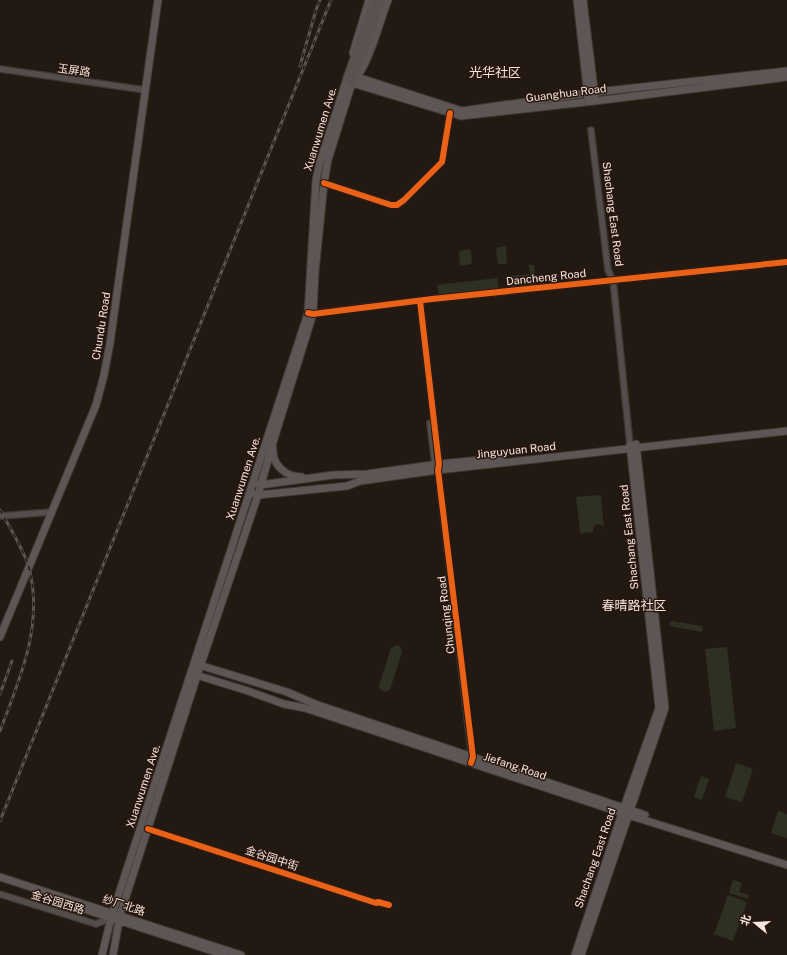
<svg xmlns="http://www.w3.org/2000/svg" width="787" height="955" font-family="'Public Sans','Noto Sans SC',sans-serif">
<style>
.green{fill:#2d3022}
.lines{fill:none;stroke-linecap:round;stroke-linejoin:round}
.minor-casing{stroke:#3e3631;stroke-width:8}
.major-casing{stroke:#3e3631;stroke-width:9}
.highway-casing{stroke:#3e3631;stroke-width:10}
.minor{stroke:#534d4b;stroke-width:5.5}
.major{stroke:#5e5654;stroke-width:7}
.highway{stroke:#5a524f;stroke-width:8}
.rail-casing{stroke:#5a5452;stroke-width:3}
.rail{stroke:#29170d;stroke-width:1.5;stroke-dasharray:4.5;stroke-linecap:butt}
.cycleway-casing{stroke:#29170d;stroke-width:8}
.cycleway{stroke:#ea6118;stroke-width:6}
.labels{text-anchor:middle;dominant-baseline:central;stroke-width:3;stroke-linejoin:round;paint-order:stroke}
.street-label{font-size:11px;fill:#f3e5df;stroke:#29170d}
.quarter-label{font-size:13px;fill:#f3e5df;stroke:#29170d}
</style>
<rect width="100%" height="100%" fill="#231913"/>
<path class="green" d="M506,246L507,262L505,264H498L496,249L499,247Z
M469,249L471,251L472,264L460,266L459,251Z
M529,265H534L536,285L510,288L508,287L507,276L530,274Z
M497,278L499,288L497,290L439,297L437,285Z
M601,495L604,530L602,525L597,524L593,527V532L580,533L576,497Z
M672,621L702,626L703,630L701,632L670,626L669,623Z
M396,645L400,646L402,652L390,690L384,692L379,688V686L391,648Z
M727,647L736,728L714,731L705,649Z
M736,763L753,769L742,802L725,797Z
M701,776L709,779L702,800L694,797Z
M778,811L787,814V838L771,833Z
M733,880L742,883L739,892L749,895L748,899L729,893Z
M728,895L747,902L733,941L714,934Z"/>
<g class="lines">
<g class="minor-casing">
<path id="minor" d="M0,69L145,90
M591,130L608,270L613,280L630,445
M324,183L391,205H397L404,200L442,162L450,113
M420,301L439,464L438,470L472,759
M310,314L432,299L787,262
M430,423L435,465L436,467
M0,516L52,512
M148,829L376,903L378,902L389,905
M0,894L96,924L111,918"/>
</g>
<g class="major-casing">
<path id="major" d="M577,0L588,97
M583,0L595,97
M353,53L369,0
M357,77L462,111L588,93L787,71
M352,83L461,116L595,101L787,77
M273,449C272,465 286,477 302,477
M257,484L260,485L333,475L367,474L439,464L502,458
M254,494L258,495L347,486L360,481L438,470L787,431
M0,637L96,405L104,375L110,343L158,0
M196,664L287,692L315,704L645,815
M193,674L248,691L284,704L305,708L622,813L787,865
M0,877L241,955
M50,898L225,955
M102,955L111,918L308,313L316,180L320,162L348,75
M113,955L120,915L197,676L258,495L274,439L313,314L315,272L324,183L328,160L352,83C369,66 379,23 388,0
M575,955L622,813L659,708L630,445
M581,955L665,708L636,444"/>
</g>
<g class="highway-casing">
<path id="highway" d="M347,79L375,0
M352,83L381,0"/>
</g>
<use href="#minor" class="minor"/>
<use href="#major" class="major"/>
<use href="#highway" class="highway"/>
<g class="rail-casing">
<path id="rail" d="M300,66L316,10L320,0
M0,510C10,528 23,548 29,568C44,625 20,678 0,731
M0,694L12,661
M0,821L331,0"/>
</g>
<use href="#rail" class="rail"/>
<g class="cycleway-casing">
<path id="cycleway" d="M324,183L391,205H397L404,200L442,162L450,113
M420,301L439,464L438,470L473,757L471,763
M308,313L313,314L432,299L787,262
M148,829L376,903L378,902L389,905"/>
</g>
<use href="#cycleway" class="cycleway"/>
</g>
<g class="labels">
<g class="street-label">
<text transform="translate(74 70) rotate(8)">玉屏路</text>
<text transform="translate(566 93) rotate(-7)">Guanghua Road</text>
<text transform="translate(320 129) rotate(-73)">Xuanwumen Ave.</text>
<text transform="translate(613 214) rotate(83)">Shachang East Road</text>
<text transform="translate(546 277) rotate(-6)">Dancheng Road</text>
<text transform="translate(101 326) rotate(-81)">Chundu Road</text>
<text transform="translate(516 450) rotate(-6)">Jinguyuan Road</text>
<text transform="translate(243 478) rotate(-72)">Xuanwumen Ave.</text>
<text transform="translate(629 537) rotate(-96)">Shachang East Road</text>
<text transform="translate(446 615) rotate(-97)">Chunqing Road</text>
<text transform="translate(515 766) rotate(18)">Jiefang Road</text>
<text transform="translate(143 786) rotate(-72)">Xuanwumen Ave.</text>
<text transform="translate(272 858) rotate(18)">金谷园中街</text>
<text transform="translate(595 858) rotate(-71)">Shachang East Road</text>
<text transform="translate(58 902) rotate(17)">金谷园西路</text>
<text transform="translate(124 905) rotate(18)">纱厂北路</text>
</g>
<g class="quarter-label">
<text x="495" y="72">光华社区</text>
<text x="634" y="605">春晴路社区</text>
</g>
</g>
<g transform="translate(755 923) rotate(288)" stroke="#29170d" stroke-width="3" paint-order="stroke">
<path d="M0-3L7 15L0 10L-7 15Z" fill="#f3e5df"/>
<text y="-6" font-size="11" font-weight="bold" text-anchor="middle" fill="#f3e5df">北</text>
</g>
</svg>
